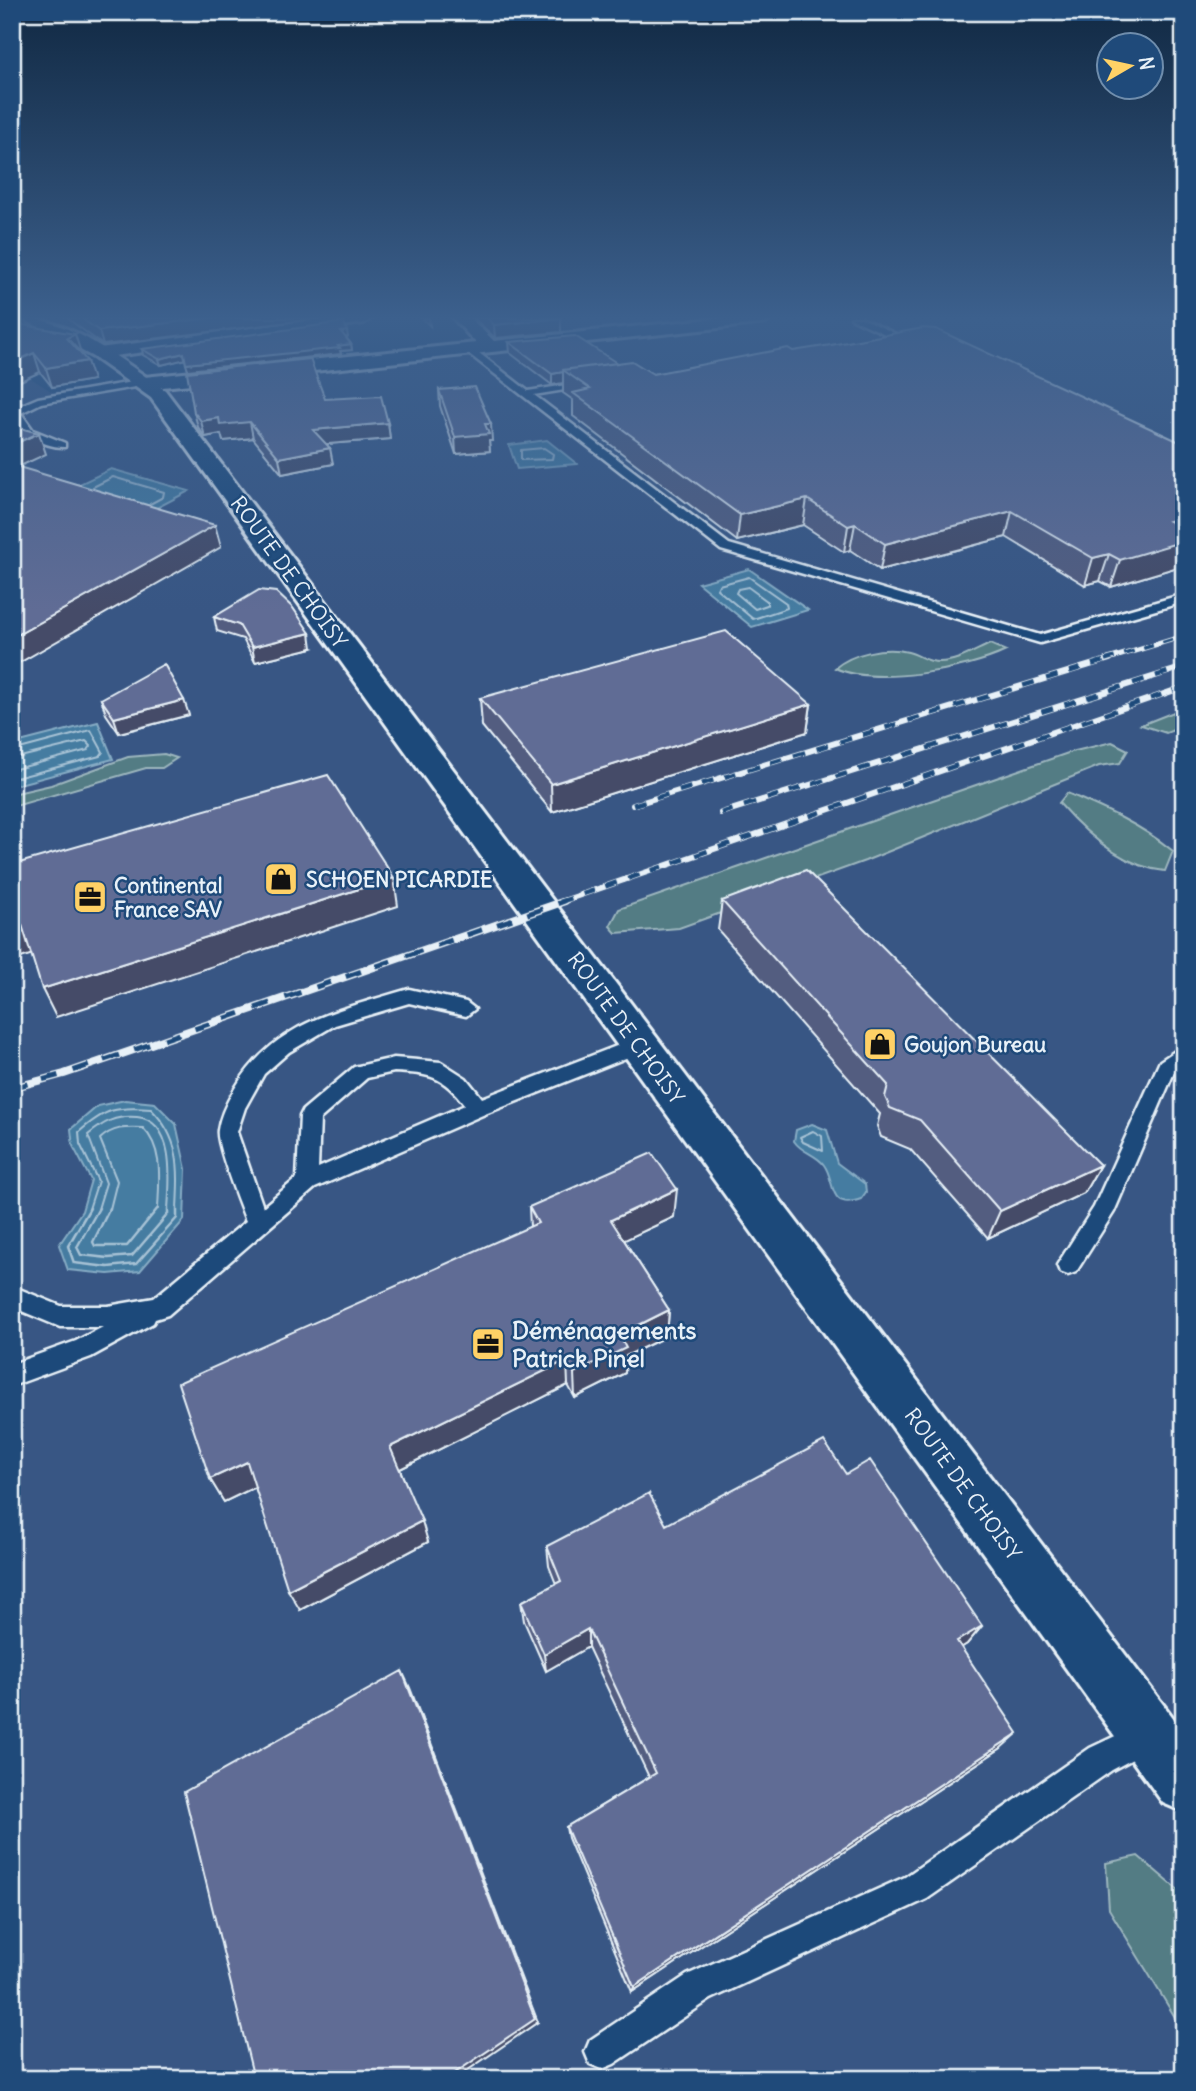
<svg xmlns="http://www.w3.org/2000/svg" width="1196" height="2091" font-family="Delius,sans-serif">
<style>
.built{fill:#375784}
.green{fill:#527c84;stroke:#9db6be;stroke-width:2}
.water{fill:#457ca1;stroke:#86abc4;stroke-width:2}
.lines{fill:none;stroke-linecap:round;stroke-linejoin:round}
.shore-far1{stroke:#a7c2d5;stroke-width:2}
.shore{stroke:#a7c2d5;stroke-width:2.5}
.service-casing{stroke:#e8f1f8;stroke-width:5}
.minor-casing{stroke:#e8f1f8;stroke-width:6}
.tertiary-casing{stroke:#e8f1f8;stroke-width:6}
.service{fill:#1f4a7a;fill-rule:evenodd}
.minor{fill:#1f4a7a;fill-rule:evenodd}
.tertiary{fill:#1f4a7a;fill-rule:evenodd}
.rail-far2-casing{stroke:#e8f1f8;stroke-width:5}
.rail-far1-casing{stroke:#e8f1f8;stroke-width:6}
.rail-casing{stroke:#e8f1f8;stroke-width:8}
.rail-far2{stroke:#1f4a7a;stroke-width:3.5;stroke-dasharray:10;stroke-linecap:butt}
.rail-far1{stroke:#1f4a7a;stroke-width:4.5;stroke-dasharray:12;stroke-linecap:butt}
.rail{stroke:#1f4a7a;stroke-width:5;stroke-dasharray:16;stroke-linecap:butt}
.wall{fill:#535d80;stroke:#e8f1f8;stroke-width:2}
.shaded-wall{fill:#444c68;stroke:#e8f1f8;stroke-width:2}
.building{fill:#616c95;stroke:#e8f1f8;stroke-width:2}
.labels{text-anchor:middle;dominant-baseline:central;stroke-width:5;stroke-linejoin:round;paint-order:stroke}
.street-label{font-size:21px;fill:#e8f1f8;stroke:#1f4a7a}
.poi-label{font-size:21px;font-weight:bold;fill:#e8f1f8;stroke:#1f4a7a;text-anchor:start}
.near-poi-label{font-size:24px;font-weight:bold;fill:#e8f1f8;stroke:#1f4a7a;text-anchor:start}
</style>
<rect width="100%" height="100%" fill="#1f4a7a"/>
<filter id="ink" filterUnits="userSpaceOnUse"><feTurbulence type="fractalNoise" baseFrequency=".0143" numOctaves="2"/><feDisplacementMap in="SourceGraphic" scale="14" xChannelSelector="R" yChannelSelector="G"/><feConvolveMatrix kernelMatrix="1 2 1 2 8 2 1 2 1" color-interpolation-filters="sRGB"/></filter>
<g filter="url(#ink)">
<path class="built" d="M12,318H164L46,335L26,375L54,393L172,375L472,339L454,318H1184V2079H12Z"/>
<path class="green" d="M990,644L1006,651C967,670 875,686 835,668C853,653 884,646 908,652C920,655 926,662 939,662C957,662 974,651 990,644Z
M1184,708V726L1166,733L1141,725Z
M1112,742L1128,750L1120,763L1099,766L865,861L679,928L616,933L610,926L619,909L1071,752Z
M164,754L177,758L162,768H146L12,807V794L51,785L128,757Z
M1067,793C1105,809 1141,825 1173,851L1165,871C1124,867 1086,834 1059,803Z
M1138,1856L1184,1895V2032L1109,1909L1106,1863Z"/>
<path class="water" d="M547,440L577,464L517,469L509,445Z
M111,469L189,491L147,513L67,490Z
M749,569L808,610L752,627L698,583Z
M98,722L113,759L12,786V744Z
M125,1100L155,1103L176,1124L186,1169L184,1220L140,1271L108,1274L68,1270L59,1245L82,1211L91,1180L73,1146L71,1129L98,1106Z
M812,1124L827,1130L837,1163L865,1184L866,1192L861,1199C827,1211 836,1181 824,1165C816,1154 802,1153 794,1141L796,1130Z"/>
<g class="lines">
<path class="shore-far1" d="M544,448L553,454L552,459L521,460V450Z
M93,487L113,477L164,492L163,497L150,504
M749,577L786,603L787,608L753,619L717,589L719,585Z
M748,587L767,601V605L755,609L736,593L738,589Z
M12,751L91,730L103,752L100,756L12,779
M12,759L86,741L91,746L88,750L12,770
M813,1131L822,1136L823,1151L803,1142L800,1137Z
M89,1209L98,1181L80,1144L79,1132C105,1109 116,1106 151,1109C181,1139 179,1168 177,1209
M98,1209L106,1183L88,1135C104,1122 116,1115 137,1117C176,1121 170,1181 168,1209
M110,1209L117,1181L100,1139C113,1127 125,1127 143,1128C164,1149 159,1182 158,1209"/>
<path class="shore" d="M90,1208L68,1246L74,1263L108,1267L136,1264L177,1218V1208
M99,1208L77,1247L81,1255L108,1258L132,1256L168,1214V1208
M110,1208L93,1242L95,1246H127L158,1208"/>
<g class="service-casing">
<path id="service" d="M851,318H862L909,340L902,342Z
M464,346H470L528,391L592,381L589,386L534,395L729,544L1040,635L1184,594V602L1040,643L721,550L464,350Z
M144,380L147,385L41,403L21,413L33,430L65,443V447C44,448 12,430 12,409L38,398Z
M409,989L466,1002L475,1009L466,1016L409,1003L335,1025L289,1052L264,1074L245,1108L237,1132L263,1207L297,1178L300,1116L303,1110L354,1067L394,1058L441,1062L466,1078L482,1098L632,1040H646L649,1045L646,1050L485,1114L315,1188L168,1315L155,1319L153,1323L91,1357L12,1386V1364L76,1341L103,1327H60L12,1307V1286L61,1306H108L154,1298L246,1221C240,1205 215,1143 218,1130C220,1116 227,1102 234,1090C275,1021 337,1011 409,989ZM394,1072C430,1074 442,1075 465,1105L318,1168L320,1119L367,1078Z
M1184,1045V1063L1175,1070L1114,1212L1076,1272L1068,1275L1060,1272L1057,1265L1094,1207L1160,1061Z
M1145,1722L1155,1727L1160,1737L1155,1747L1112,1770L927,1899L711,1999L614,2064L602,2069L590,2064L585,2052L590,2040L687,1975L905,1877L1090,1748Z"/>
</g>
<g class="minor-casing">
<path id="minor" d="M327,318H372L364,323L99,358L90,353L99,348Z
M453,318H470L494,341L719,318H774L766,323L144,389L135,383L144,377L476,343Z"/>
</g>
<g class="tertiary-casing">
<path id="tertiary" d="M22,318C70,318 125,363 165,390L1184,1732V1812L1163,1803L151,398L93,357Z"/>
</g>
<use href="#service" class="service"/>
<use href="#minor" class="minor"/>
<use href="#tertiary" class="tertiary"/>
<g class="rail-far2-casing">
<path id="rail-far2" d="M1105,660L1184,636"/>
</g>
<g class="rail-far1-casing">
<path id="rail-far1" d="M633,805L1110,659
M721,813L1184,667
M560,902L1184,687"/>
</g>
<g class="rail-casing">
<path id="rail" d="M12,1088L64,1074L565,901"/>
</g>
<use href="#rail-far2" class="rail-far2"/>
<use href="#rail-far1" class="rail-far1"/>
<use href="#rail" class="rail"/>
</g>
<path class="wall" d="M67,318H322L103,345Z
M422,318H429L430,326Z
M474,318H561V332L495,338Z
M12,323L81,353L93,380L52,387L40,372L12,385Z
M346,337L351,344L352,350L340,351L341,354L188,370L185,359L161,365L143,355L142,349L348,337Z
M509,342L617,363L653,374L793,351L1184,444V551L1178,567L1111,587L1100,581L1085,585L1006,537L880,570L850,550L844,552L803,525L737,541L573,416V400L563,393V383L552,385L510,353Z
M439,390L492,441H489L490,451L456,454L440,406Z
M325,399L388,423L390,439L326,444L333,464L282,474L253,438L223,441L221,434L205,437L198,427L194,412Z
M214,617L312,648L255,662L243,639L217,631Z
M480,698L811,704L807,732L552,812L482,726Z
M101,699L189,715L119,733L106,714Z
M722,901L1100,1165L1084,1193L988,1238L910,1149L881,1137L877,1126L880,1114L718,930Z
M529,1207L674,1217L624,1240L669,1310L667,1336L626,1356L625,1373L575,1398L568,1385L400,1469L428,1542L300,1610L255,1487L224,1502L210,1479L530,1227Z
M846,1474L982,1626L967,1644L962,1647L1001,1748L632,1992L568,1838L566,1827L649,1777L588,1647L546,1671L524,1621L521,1602L556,1584L549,1566L547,1546L666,1525Z"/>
<path class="shaded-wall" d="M210,318H322L103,345L99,331Z
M561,318V332L495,338L494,325Z
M347,331L348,337L342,338L341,332Z
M75,334L81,353L67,338Z
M351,344L352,350L340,351L341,354L188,370L186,364Z
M34,353L40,372L12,385V363Z
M184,353L186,359L161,365L159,359Z
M87,361L93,380L52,387L46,368Z
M563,372V383L552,385V374Z
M219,418L250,422L253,438L223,441L221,434L205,437L201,421Z
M388,423L390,439L316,445L313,430Z
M485,424H491L492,441H489L490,451L456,454L455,437Z
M39,433L46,454L20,466L23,476L12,481V445Z
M330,448L333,464L282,474L279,458Z
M807,499L803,525L737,541L740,515Z
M1012,511L1006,537L880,570L885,544Z
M1184,517V551L1178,567L1111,587L1120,560L1169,521Z
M855,524L850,550L844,552L848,526Z
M215,525L221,547L12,667V638Z
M1109,554L1100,581L1085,585L1093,558Z
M310,633L312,648L255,662L252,647Z
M184,700L189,715L119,733L114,718Z
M811,704L807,732L552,812L551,784Z
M394,878L398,906L56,1017L42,989Z
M22,925L36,953L12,961V928Z
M1100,1165L1084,1193L988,1238L1000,1211Z
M677,1189L674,1217L610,1247L611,1220Z
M669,1310L667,1336L626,1356L625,1373L575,1398L574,1373L619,1335Z
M567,1360L568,1385L398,1470L390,1447Z
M247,1462L259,1485L224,1502L210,1479Z
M422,1521L428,1542L300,1610L288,1590Z
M982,1626L967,1644L943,1659L957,1641Z
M588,1629V1647L546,1671L544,1654Z
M402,1671L410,1688L538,2022L455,2079H446Z
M1018,1733L1001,1748L632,1992L634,1987Z"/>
<path class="building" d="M81,318H210L99,331Z
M487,318H561L494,325Z
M344,322L347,331L341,332L351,344L338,346L340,348L186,364L184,353L159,359L142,349Z
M12,323L75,334L67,338L87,361L46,368L34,353L12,363Z
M923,328L936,329L1184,444V517L1169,521L1184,528V533L1178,535L1184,538V541L1120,560L1109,554L1093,558L1012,511L885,544L855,524L848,526L807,499L740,515L573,393L590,389L563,370L632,361L653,374L788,348L793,351L831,345Z
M575,336L617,363L563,370V372L552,374L509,342Z
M310,359L325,399L381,396L388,423L313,430L330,448L279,458L250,422L220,425L219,418L201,421L194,412L187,372Z
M475,387L491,424H485L489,434L455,437L439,390Z
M12,426L39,433L12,445Z
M12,465L215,525L12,638Z
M259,590L276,592L293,608L310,633L252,647L239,625L214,617Z
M726,631L811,704L551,784L480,698Z
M164,664L184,700L114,718L101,699Z
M328,775L394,878L42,989L22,925L12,928V865Z
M806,870L1100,1165L1000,1211L920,1120L890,1108L885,1097L888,1085L722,901Z
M652,1153L677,1189L611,1220L669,1310L619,1335L626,1348L574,1373L567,1360L390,1447L422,1521L288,1590L247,1462L210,1479L178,1383L538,1223L529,1207Z
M824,1441L846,1474L870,1460L982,1626L957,1641L1018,1733L634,1987L566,1827L656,1773L588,1629L544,1654L521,1602L561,1581L547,1546L649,1493L666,1525Z
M402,1671L535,2019L446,2079H254L184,1792Z"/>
</g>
<linearGradient id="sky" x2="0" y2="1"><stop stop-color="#112943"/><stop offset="0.52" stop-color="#3c608d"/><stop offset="1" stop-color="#3c608d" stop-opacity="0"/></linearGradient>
<rect width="1196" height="611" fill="url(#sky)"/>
<defs>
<g id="shop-square" transform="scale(1.75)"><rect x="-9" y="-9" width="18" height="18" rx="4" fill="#ffd166" stroke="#1f4a7a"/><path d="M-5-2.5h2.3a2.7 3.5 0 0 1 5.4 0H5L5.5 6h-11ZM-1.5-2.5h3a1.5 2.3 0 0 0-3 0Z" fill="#111"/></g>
<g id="office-square" transform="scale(1.75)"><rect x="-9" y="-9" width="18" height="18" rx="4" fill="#ffd166" stroke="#1f4a7a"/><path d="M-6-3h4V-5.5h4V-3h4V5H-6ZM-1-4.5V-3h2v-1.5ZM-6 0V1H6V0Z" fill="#111"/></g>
</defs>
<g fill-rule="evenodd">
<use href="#shop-square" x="281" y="879"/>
<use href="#office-square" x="90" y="897"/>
<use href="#shop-square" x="880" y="1044"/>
<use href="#office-square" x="488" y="1344"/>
</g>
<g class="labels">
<g class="street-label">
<text transform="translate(289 572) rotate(54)">ROUTE DE CHOISY</text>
<text transform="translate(626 1028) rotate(54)">ROUTE DE CHOISY</text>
<text transform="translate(963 1484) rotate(54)">ROUTE DE CHOISY</text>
</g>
<g class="poi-label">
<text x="306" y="879">SCHOEN PICARDIE</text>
<text x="114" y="885">Continental<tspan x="114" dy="24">France SAV</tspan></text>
<text x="904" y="1044">Goujon Bureau</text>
</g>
<g class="near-poi-label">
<text x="512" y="1330">Déménagements<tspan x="512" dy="28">Patrick Pinel</tspan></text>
</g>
</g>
<rect width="1196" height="2091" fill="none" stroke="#1f4a7a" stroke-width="42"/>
<rect x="21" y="21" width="1154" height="2049" fill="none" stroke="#e8f1f8" stroke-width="2.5" filter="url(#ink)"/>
<g transform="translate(1130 66) rotate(81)"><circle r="33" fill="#1f4a7a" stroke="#6f8dac" stroke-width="2"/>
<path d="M0-5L12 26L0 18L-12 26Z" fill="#ffd166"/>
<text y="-10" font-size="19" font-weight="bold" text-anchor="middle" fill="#e8f1f8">N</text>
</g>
</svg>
